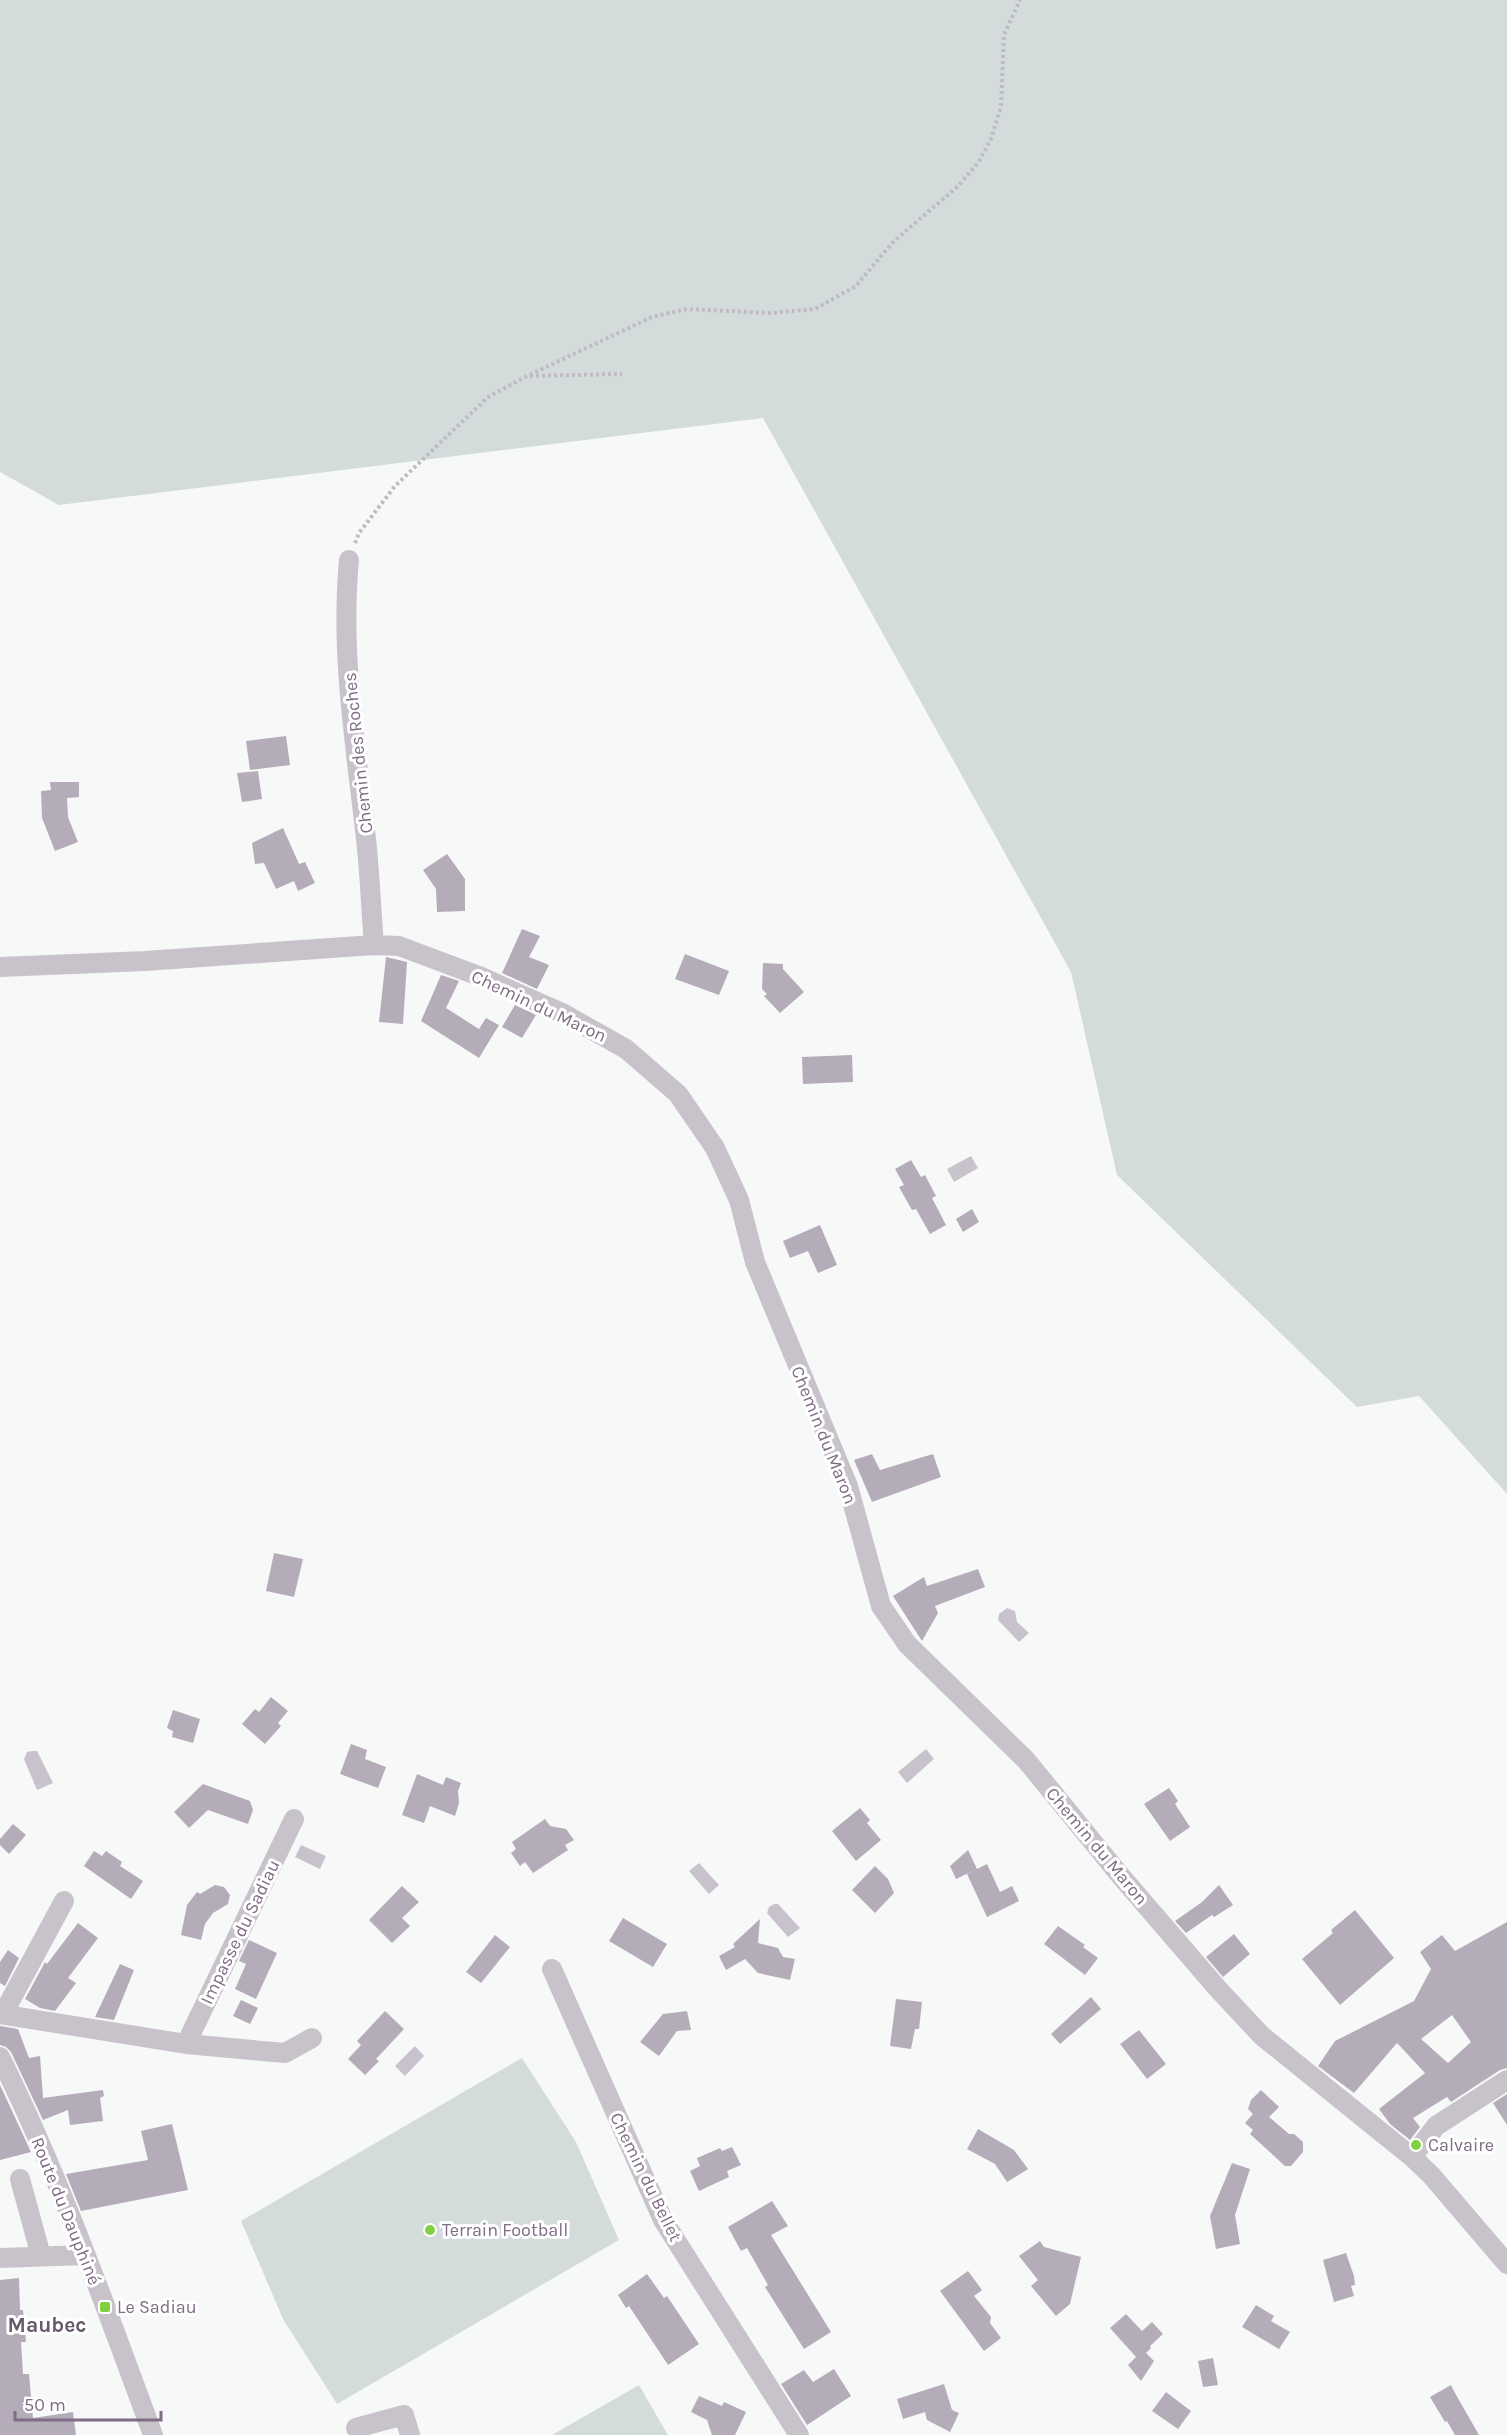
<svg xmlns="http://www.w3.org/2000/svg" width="1507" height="2435" font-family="Karla,sans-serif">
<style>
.green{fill:#d4dcdb}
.water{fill:#c8c2cc}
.building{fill:#b5acb9;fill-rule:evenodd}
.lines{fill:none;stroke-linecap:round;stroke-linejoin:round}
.path{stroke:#bfbbc0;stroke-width:4;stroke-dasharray:3 3;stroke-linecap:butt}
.minor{stroke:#c8c3ca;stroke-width:20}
.poi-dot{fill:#81d040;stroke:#fff;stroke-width:2}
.labels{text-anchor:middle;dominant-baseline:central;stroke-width:6;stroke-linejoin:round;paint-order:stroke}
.street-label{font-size:18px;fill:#7f6c85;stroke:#fff}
.poi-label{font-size:18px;fill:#7f6c85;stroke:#fff;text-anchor:start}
.quarter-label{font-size:21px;font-weight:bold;fill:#66596b;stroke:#fff}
</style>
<rect width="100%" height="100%" fill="#f7f9f8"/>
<path class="green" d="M0,0H1507V1494L1419,1396L1357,1407L1117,1175L1071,972L763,418L59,505L0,472Z
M522,2058L576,2142L619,2240L337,2404L283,2319L241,2221Z
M639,2385L668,2435H552Z"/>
<path class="water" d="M971,1156L978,1168L954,1182L947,1169Z
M1007,1608L1015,1611L1017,1622L1029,1633L1019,1642L998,1620L999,1614Z
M926,1749L934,1759L907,1783L898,1772Z
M32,1751H37L53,1783L37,1790L24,1759L27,1752Z
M301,1845L326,1856L320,1869L295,1857Z
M699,1863L719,1885L709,1894L689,1871Z
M774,1904H778L800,1928L788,1937L767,1913L769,1907Z
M415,2046L424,2056L405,2076L395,2066Z"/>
<path class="building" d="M286,736L290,765L250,770L246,741Z
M258,771L262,799L242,802L237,773Z
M50,782H79V797L67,798L68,817L78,842L55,851L42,818L41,791L51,790Z
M283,828L299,864L305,862L315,883L298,891L294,881L276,889L264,863L255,864L252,843Z
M447,854L465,879V911L437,912L436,889L423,870Z
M522,929L540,936L529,957L549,965L537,989L502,973Z
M685,954L729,971L719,995L675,979Z
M386,957L407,962L403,1024L379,1022Z
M763,963L783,964V969L804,992L780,1013L764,996L767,994L762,989Z
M441,975L459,981L446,1008L479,1029L486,1018L499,1025L479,1058L421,1021Z
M515,1005L536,1015L522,1038L502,1027Z
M852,1055L853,1082L803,1084L802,1057Z
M911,1160L921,1177L925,1175L936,1196L932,1198L946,1225L930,1234L916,1209L912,1210L899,1187L904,1185L895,1169Z
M972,1209L979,1222L963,1232L956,1219Z
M820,1225L837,1265L818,1273L808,1251L790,1258L783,1241Z
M872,1454L880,1470L933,1454L941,1477L872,1502L854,1460Z
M274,1553L303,1559L294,1597L266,1591Z
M978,1569L985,1587L935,1606L938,1613L922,1641L893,1596L924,1577L927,1586Z
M271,1697L288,1711L278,1723L281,1726L265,1744L242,1724L255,1709L259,1712Z
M173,1710L200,1719L193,1743L172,1737L173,1731L167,1728Z
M351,1744L367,1750L365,1759L386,1767L378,1788L340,1774Z
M417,1774L443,1785L446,1777L461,1783L458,1791L459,1803L455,1816L430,1806L424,1823L402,1815Z
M203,1784L250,1801L253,1810L248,1824L208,1810L189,1828L174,1812Z
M1169,1788L1178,1801L1175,1804L1190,1827L1170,1841L1144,1804Z
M860,1808L870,1820L867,1823L881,1840L856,1861L832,1831Z
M545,1819L550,1826L566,1829L574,1840L565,1845L568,1850L533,1873L525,1862L520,1866L511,1853L516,1849L512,1842Z
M13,1824L26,1835L9,1854L0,1845V1839Z
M968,1850L977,1869L956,1879L950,1866Z
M94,1851L102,1856L106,1851L122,1862L120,1866L143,1881L131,1899L84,1866Z
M987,1864L1000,1892L1012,1886L1019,1901L987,1917L967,1874Z
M875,1866L888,1879L894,1893L875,1913L852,1890Z
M215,1885L224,1887L230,1895L228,1904L213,1913L205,1924L201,1940L181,1935L187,1905L197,1892L200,1894Z
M1219,1885L1233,1905L1214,1917L1212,1915L1186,1933L1175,1921L1202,1902Z
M402,1886L419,1902L402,1918L410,1926L392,1943L369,1920Z
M1355,1910L1394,1958L1340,2005L1302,1959L1333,1933L1331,1930Z
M623,1918L667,1944L653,1967L609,1941Z
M760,1919L758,1943L778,1948L783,1957L795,1959L790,1980L758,1973L745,1959L726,1970L719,1956L735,1947L733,1944Z
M1507,1922V2068L1500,2070L1451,2102L1447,2097L1413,2118L1420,2127L1410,2140L1390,2124L1379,2109L1425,2073L1397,2043L1354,2093L1318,2066L1335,2041L1414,2001L1431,1969L1420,1952L1442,1935L1455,1951ZM1452,2015L1471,2042L1448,2063L1421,2039Z
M78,1923L98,1938L68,1978L76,1983L55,2011L40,2008L25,1999L45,1962L47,1964Z
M1058,1926L1085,1945L1083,1947L1098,1958L1085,1975L1044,1944Z
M1234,1934L1250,1954L1223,1977L1206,1957Z
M495,1935L510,1947L481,1983L466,1972Z
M249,1940L277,1953L256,1999L235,1989L246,1964L239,1961Z
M8,1950L19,1958L5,1986L0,1983V1962Z
M120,1964L134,1970L114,2020L95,2017Z
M1091,1997L1101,2009L1060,2044L1051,2034Z
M896,1999L922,2002L919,2029H915L911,2049L890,2046Z
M241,2000L258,2008L250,2024L233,2016Z
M385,2011L404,2029L376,2059L379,2061L365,2075L348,2059L361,2045L357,2041Z
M687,2011L691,2030L677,2031L659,2056L640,2042L663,2014Z
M0,2026L18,2029L29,2058L40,2056L43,2098L103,2090L104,2096L100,2098L103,2121L70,2125L68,2110L43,2120L11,2052L6,2047L0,2045Z
M1139,2030L1166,2064L1147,2079L1120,2044Z
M0,2085L31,2152L0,2160Z
M1261,2090L1279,2107L1269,2117L1289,2134H1294L1303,2142V2152L1291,2166H1285L1250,2134L1253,2130L1245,2123L1253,2114L1248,2109L1251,2100Z
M1507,2094V2125L1493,2103Z
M172,2124L188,2190L81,2211L66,2174L148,2160L141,2131Z
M978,2129L1014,2150L1028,2169L1007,2182L995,2164L967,2149Z
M732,2147L741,2165L727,2171L729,2177L699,2191L690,2171L700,2166L697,2158L720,2148L722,2151Z
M1232,2163L1250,2169L1235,2215L1240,2244L1216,2249L1210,2216Z
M772,2201L788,2226L771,2235L831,2332L804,2349L765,2287L768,2285L747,2248L741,2251L728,2227Z
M1040,2241L1044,2247L1081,2257L1070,2304L1056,2316L1031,2286L1038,2280L1019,2256Z
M1346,2253L1354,2276L1355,2285L1351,2286L1354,2296L1334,2302L1323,2260Z
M968,2271L982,2290L974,2296L991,2317L990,2323L1001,2338L984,2351L940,2291Z
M647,2274L664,2298L667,2296L699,2344L668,2365L629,2306L626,2308L618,2295Z
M19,2278L20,2310H23L26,2342H21L23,2374H29L33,2418L73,2412L76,2435H0V2280Z
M1256,2305L1274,2316L1271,2321L1290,2332L1279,2349L1242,2327Z
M1126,2314L1142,2331L1152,2322L1163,2334L1150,2346L1151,2348L1146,2353L1154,2361L1141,2381L1128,2365L1136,2357L1110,2328Z
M1213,2358L1218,2385L1203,2387L1198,2361Z
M834,2369L851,2396L807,2425L781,2384L804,2370L813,2382Z
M944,2384L952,2410L959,2413L950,2432L927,2420L925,2412L903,2419L897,2399Z
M1451,2385L1455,2393L1479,2435H1455L1447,2421L1445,2422L1430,2397Z
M1166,2392L1191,2411L1178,2429L1152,2411Z
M699,2396L722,2406L724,2402L746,2412L735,2435H712L707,2420L691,2412Z"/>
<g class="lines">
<path class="path" d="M530,376L622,374
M355,543L359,533L395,486L488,397L527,376L652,317L687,309L770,313L815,309L856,286L892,243L957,187L978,163L991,139L1001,106L1004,35L1020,0"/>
<path class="minor" d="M349,560C340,653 356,748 366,839C370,874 371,910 374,945
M0,967L145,961L374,945L399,946L479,976L564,1014L626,1049L678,1094L715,1148L739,1200L755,1262L848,1486L881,1606L907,1644L1026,1760L1119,1874L1218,1989L1262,2036L1412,2157L1431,2175L1507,2264
M552,1969L663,2220L799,2435
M0,2014L186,2044L285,2053L312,2038
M3,2014L64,1901
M186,2044L294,1819
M0,2057C60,2178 106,2308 153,2435
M1412,2157L1436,2126L1507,2080
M20,2179L41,2256
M0,2258L85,2255
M356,2428L404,2415L410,2435"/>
</g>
<g class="poi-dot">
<circle cx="1416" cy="2145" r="6"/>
<circle cx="430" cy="2230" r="6"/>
<rect x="99" y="2301" width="12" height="12" rx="3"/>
</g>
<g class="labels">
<g class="street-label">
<text transform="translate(358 753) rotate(-96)">Chemin des Roches</text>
<text transform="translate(539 1006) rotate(25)">Chemin du Maron</text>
<text transform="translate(824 1435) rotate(68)">Chemin du Maron</text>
<text transform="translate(1097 1846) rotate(50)">Chemin du Maron</text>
<text transform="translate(240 1932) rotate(-64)">Impasse du Sadiau</text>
<text transform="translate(646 2177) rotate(64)">Chemin du Bellet</text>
<text transform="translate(66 2211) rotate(68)">Route du Dauphiné</text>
</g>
<g class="poi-label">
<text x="1428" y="2145">Calvaire</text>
<text x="442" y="2230">Terrain Football</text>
<text x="117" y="2307">Le Sadiau</text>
</g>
<g class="quarter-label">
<text x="47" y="2325">Maubec</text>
</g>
</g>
<path d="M15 2411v9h146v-9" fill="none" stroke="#7f6c85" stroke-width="3"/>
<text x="24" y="2411" font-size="18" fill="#7f6c85" stroke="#ffffff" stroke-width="4.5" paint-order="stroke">50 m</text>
</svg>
